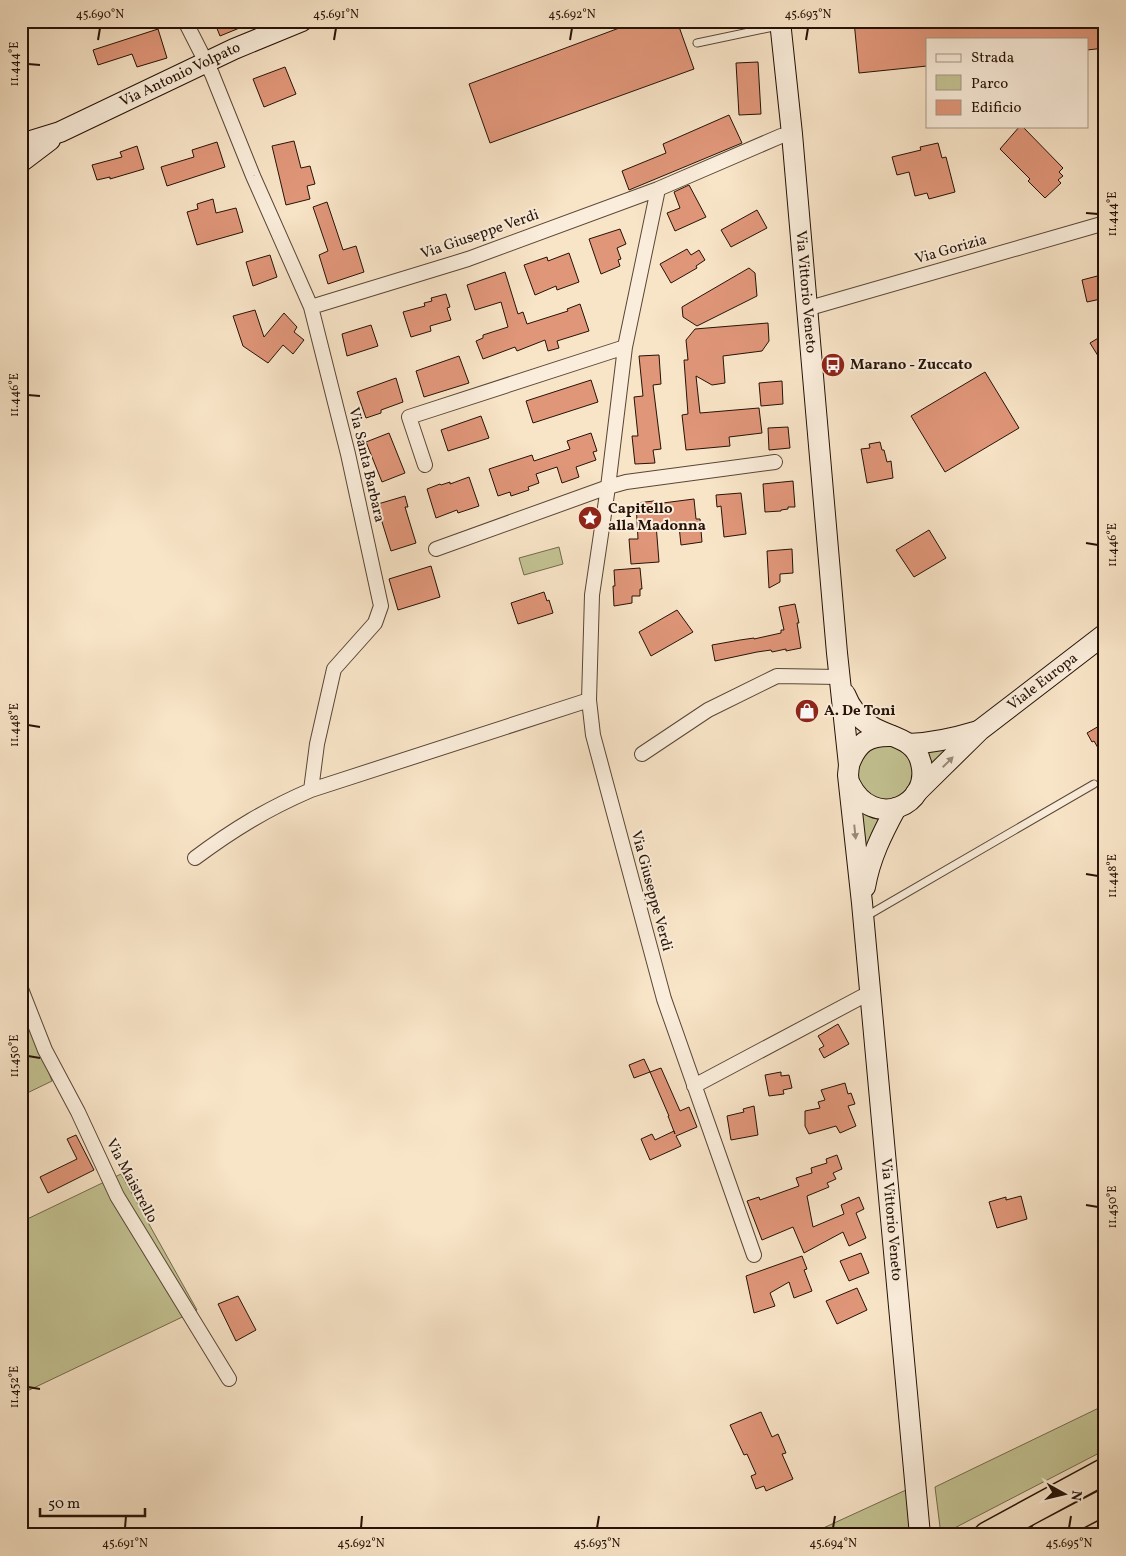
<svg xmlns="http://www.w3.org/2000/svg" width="1126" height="1556" font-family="Vollkorn,serif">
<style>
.green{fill:#c3c292;stroke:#746a4c}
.building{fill:#e09679;stroke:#261206}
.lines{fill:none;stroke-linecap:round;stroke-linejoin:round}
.lane-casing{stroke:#5a4636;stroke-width:9}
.street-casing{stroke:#5a4636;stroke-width:16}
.secondary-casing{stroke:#261206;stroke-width:22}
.highway-casing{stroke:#261206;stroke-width:28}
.lane{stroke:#faeddb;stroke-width:7}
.street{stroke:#faeddb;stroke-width:14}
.secondary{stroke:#faeddb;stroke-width:20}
.highway{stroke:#f8e4c7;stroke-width:25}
.oneway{fill:#9b8a7b}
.ticks{fill:none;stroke:#261206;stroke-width:2}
.labels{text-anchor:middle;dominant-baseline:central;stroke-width:4;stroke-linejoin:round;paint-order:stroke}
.street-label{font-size:15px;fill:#261206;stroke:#faeddb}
.poi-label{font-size:15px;font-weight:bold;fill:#261206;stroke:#faeddb;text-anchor:start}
.neatline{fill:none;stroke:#261206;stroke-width:2}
.ticks-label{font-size:12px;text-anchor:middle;fill:#261206}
</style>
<rect width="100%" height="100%" fill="#f8e4c7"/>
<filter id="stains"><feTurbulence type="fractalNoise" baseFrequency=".004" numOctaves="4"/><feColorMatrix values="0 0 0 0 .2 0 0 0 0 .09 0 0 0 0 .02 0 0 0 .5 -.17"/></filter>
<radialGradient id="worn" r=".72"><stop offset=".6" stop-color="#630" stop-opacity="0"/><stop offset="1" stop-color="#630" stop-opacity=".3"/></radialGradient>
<path class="green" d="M559,547L563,564L524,575L519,558Z
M891,743L911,756L914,781L900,799L877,802L858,786L856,767L865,750Z
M954,747L932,768L927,752Z
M855,807L873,817L880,818L863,854Z
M21,1001L52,1081L21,1096Z
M121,1174L197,1310L21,1394V1222Z
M1105,1405V1450L941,1535L935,1487Z
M906,1490L912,1535H808Z"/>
<path class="building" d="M214,21H254V22L220,36Z
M638,21H677L694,69L490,143L469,84Z
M854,21H1105V48L1087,50V39H927V66L859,73Z
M158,29L167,58L137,67L132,54L98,65L93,50Z
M758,62L761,114L739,115L736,63Z
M285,67L296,94L264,107L253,79Z
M729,115L742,143L629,190L622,171L666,153L663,144Z
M1020,126H1022L1063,168L1059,172L1063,176L1058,180L1061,183L1045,198L1028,181L1030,179L1000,149Z
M294,141L301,168L310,166L315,184L307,186L310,199L286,205L272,146Z
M217,142L225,167L167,186L161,167L194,157L192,150Z
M938,143L942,158L946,157L955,192L929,199L927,193L915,196L909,172L897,175L892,157L921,150L920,147Z
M137,146L144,169L110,179V177L97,180L92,165L122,157L120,152Z
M689,185L706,217L675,231L667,213L680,208L674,192Z
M213,199L216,213L236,208L243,232L197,245L187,212L198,209L197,204Z
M327,202L343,250L356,246L364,272L328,284L319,255L328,251L313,207Z
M757,210L767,228L731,247L721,230Z
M620,229L626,244L617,248L621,259L618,260L620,266L601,274L589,239Z
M687,249L691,255L699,250L705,260L696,266L697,268L671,283L660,264Z
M569,253L579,282L557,290L556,286L535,295L524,265L547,257L548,261Z
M270,255L277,277L253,286L246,262Z
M749,268L755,273L757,296L697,326L683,317L682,307Z
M505,272L518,314L523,312L527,324L568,311L567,309L580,304L589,331L557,341L559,348L548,351L545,340L517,351L515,347L483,359L476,341L483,338V335L508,327L501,302L475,310L467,285Z
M1105,274V298L1087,302L1082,280Z
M446,294L450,307L447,308L451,320L430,326L431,331L411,337L403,312L425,306L424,303L432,301L431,298Z
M255,310L264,337L284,313L297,327L294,332L304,340L293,354L283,345L268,363L243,346L233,316Z
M768,323L769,341L762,351L723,356L725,383L712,385L696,376L700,413L759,408L762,433L729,437L730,446L686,450L682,415L688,414L684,360H688L686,340L695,329Z
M371,325L378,346L347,356L342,334Z
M1105,334V367L1090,343Z
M659,355L661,384L653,385L661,449L653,450L655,463L635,464L632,436H638L634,397L643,396L639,356Z
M459,356L469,383L424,397L416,371Z
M985,372L1019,428L945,472L911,416Z
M396,378L403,402L381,410V413L366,418L357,392Z
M591,380L598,402L533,423L526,401Z
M782,381L783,404L761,406L759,383Z
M481,416L489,438L448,451L441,430Z
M788,427L790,448L769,450L768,428Z
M389,433L405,473L382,482L366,442Z
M591,433L597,451L593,452L596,460L576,467L579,477L562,483L557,467L536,474L539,483L528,487L529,490L511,496L510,492L498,496L489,469L532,455L534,461L570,449L567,441Z
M880,442L882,450H884L887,462L891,461L893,478L867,483L861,449L870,448L869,444Z
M469,477L479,506L458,513L457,510L436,518L427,489L440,484L441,485L450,482V484Z
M793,481L795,507H788V509L781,510V511L765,512L763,484Z
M741,493L746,534L724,537L721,506L717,507L716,495Z
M405,496L408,507H405L416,543L391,551L378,509V504Z
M694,499L696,519H700L702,542L681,545L679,526H677V522L656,524L659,562L631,564L629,539H638L636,503L654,501L655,504Z
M929,530L946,558L914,577L896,550Z
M792,549L793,573L780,574V582L769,588L767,551Z
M431,566L440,597L398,610L389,579Z
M640,568L642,589H640V596H632V603L614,606L613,586H615L614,570Z
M544,592L547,601L549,600L553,613L518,624L511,603Z
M795,604L799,623H797L801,648L786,651V649L772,652L771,650L757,652L715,661L712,645L740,640L754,638V639L781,633V630H784L779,607Z
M677,610L693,632L651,656L639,632Z
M1099,726L1105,736V760L1094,741L1092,742L1087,733Z
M838,1024L849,1044L824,1058L819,1049L824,1046L818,1036Z
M644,1059L650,1072L634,1078L629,1065Z
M661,1068L680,1111L689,1107L697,1127L676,1136L681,1146L650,1160L641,1139L652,1134L655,1140L674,1131L675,1134L668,1116H669L650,1072Z
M781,1072V1076L789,1075L792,1088L783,1090L784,1094L769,1096L765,1075Z
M845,1083L848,1094L851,1093L855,1104L848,1106L856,1126L840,1133L836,1126L809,1134L805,1126V1111L820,1108L818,1102L825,1100L821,1090Z
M754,1106L758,1135L731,1140L727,1116L744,1112L743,1109Z
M76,1135L94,1170L48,1193L40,1177L77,1159L67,1139Z
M837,1155L842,1169L833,1173L836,1179L827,1183L829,1187L807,1196L813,1227L844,1214L841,1205L859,1197L864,1209L856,1213L866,1238L849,1246L843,1232L804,1253L793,1227L762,1240L747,1201L759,1197L760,1200L799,1186L796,1178L812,1173L811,1168L827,1163L826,1159Z
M1021,1196L1027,1219L997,1228L989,1202L1006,1197V1200Z
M861,1253L869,1273L849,1281L840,1261Z
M802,1256L807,1269L804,1270L812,1291L794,1298L789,1282L770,1293L775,1306L754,1313L746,1276Z
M857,1288L867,1310L837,1324L826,1301Z
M238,1296L256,1330L236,1341L218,1304Z
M761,1412L772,1437L778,1434L786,1453L782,1454L793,1479L766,1491L764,1486L756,1489L751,1476L756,1474L747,1454L744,1455L730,1425Z"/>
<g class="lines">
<g class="lane-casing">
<path id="lane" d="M697,43L778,26
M865,917L1094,784"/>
</g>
<g class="street-casing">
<path id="street" d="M185,21L212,74L253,176L311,307L348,454L381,606L375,623L334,669L317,744L311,790C267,809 234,829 195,858
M311,307L468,259L658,189
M806,309L1105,223
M425,465L409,417L625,347
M436,549L608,487L626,482L775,462
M642,754L708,710L777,676L839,677
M311,790L589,700
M21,989L45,1050L78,1112L117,1196L229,1379
M694,1086L869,993
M754,1255L664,999L593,735L589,700L592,595L608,487L625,347L658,189L781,136L792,134"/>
</g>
<g class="secondary-casing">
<g id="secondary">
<path id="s1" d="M780,21L792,134L837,653L849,765L848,775L862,903L920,1535"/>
<path id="s2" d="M21,144L60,132L234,49L302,21"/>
<path d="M21,162L50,140"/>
<path d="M845,694C850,707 858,718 871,726C889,738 915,737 921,763C932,806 873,831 850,784"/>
<path d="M909,744C933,743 955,738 978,731"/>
<path d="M849,765C857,743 868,735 892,736"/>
<path id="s3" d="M916,793L980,730L1105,634"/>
<path d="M865,887C870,858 882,834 896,808"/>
</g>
</g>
<g class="highway-casing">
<path id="highway" d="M987,1535L1105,1471
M1042,1535L1105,1502"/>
</g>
<use href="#lane" class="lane"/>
<use href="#street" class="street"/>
<use href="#secondary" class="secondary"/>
<use href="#highway" class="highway"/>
</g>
<defs><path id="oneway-solid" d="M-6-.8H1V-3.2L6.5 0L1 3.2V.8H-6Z" transform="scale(1.25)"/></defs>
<g class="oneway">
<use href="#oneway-solid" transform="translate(948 762) rotate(-45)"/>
<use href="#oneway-solid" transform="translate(855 832) rotate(84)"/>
</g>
<path class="ticks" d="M98,40L100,28M334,40L336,28M570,40L572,28M806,40L808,28M28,64L40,65M1086,213L1098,214M28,395L40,396M1086,543L1098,545M28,725L40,727M1086,874L1098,876M28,1056L40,1058M1086,1205L1098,1207M28,1387L40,1389M125,1528L126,1516M361,1528L362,1516M597,1528L599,1516M833,1528L835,1516M1069,1528L1071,1516"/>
<defs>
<g id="bus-disc" transform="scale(1.25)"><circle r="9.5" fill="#8f2418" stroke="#faeddb"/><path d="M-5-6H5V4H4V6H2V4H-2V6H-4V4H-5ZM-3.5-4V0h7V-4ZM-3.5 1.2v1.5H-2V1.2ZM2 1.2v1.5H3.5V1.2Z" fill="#fff"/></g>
<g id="sight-disc" transform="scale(1.25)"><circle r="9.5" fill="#8f2418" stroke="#faeddb"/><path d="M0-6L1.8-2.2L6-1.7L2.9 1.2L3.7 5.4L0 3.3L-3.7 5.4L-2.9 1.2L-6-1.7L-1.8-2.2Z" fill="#fff"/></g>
<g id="shop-disc" transform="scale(1.25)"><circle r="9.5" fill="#8f2418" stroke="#faeddb"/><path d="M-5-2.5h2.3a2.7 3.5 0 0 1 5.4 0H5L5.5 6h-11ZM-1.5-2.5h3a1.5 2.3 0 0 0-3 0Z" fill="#fff"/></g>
</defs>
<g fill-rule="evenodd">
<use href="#bus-disc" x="833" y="365"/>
<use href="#sight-disc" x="590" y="518"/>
<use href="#shop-disc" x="807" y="711"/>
</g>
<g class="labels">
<g class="street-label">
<text stroke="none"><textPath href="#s2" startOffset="174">Via Antonio Volpato</textPath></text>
<text transform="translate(480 235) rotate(-19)">Via Giuseppe Verdi</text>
<text transform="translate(951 250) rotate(-16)">Via Gorizia</text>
<text stroke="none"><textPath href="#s1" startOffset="272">Via Vittorio Veneto</textPath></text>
<text transform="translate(366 465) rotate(77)">Via Santa Barbara</text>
<text stroke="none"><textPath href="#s3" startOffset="169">Viale Europa</textPath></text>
<text transform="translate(651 891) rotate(75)">Via Giuseppe Verdi</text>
<text transform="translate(131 1181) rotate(62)">Via Maistrello</text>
<text stroke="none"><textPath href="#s1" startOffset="1204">Via Vittorio Veneto</textPath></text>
</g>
<g class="poi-label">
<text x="850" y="365">Marano - Zuccato</text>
<text x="608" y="509">Capitello<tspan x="608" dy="17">alla Madonna</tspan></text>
<text x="824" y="711">A. De Toni</text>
</g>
</g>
<rect width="1126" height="1556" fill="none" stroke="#f8e4c7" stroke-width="55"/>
<rect x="926" y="38" width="162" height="90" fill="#faeddb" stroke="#a59586"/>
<rect x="936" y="54" width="25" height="8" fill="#faeddb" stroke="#a59586"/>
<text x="971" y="62" font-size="15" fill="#261206">Strada</text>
<rect x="936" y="75" width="25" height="15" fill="#c3c292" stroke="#a59586"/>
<text x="971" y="88" font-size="15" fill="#261206">Parco</text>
<rect x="936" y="100" width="25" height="15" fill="#e09679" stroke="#a59586"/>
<text x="971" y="112" font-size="15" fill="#261206">Edificio</text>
<g transform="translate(1064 1494) rotate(98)" stroke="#faeddb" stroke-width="4" paint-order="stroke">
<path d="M0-4L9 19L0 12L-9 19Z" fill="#261206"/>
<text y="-8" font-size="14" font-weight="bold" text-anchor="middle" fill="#261206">N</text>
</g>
<path d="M40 1508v8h105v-8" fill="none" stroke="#261206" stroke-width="2.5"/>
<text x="48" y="1508" font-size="15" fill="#261206" stroke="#faeddb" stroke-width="4" paint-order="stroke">50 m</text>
<rect x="28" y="28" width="1070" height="1500" class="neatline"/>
<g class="ticks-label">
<text x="100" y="18">45.690°N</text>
<text x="336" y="18">45.691°N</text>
<text x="572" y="18">45.692°N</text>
<text x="808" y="18">45.693°N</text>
<text transform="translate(14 64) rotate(-90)" y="4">11.444°E</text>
<text transform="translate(1112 214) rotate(-90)" y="4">11.444°E</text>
<text transform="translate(14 395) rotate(-90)" y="4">11.446°E</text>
<text transform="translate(1112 545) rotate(-90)" y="4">11.446°E</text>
<text transform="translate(14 725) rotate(-90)" y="4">11.448°E</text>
<text transform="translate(1112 876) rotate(-90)" y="4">11.448°E</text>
<text transform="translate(14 1056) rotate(-90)" y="4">11.450°E</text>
<text transform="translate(1112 1207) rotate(-90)" y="4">11.450°E</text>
<text transform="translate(14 1387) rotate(-90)" y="4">11.452°E</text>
<text x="125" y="1547">45.691°N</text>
<text x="361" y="1547">45.692°N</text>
<text x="597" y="1547">45.693°N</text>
<text x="833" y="1547">45.694°N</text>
<text x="1069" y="1547">45.695°N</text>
</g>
<rect width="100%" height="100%" filter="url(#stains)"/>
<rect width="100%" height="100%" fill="url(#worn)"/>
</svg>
